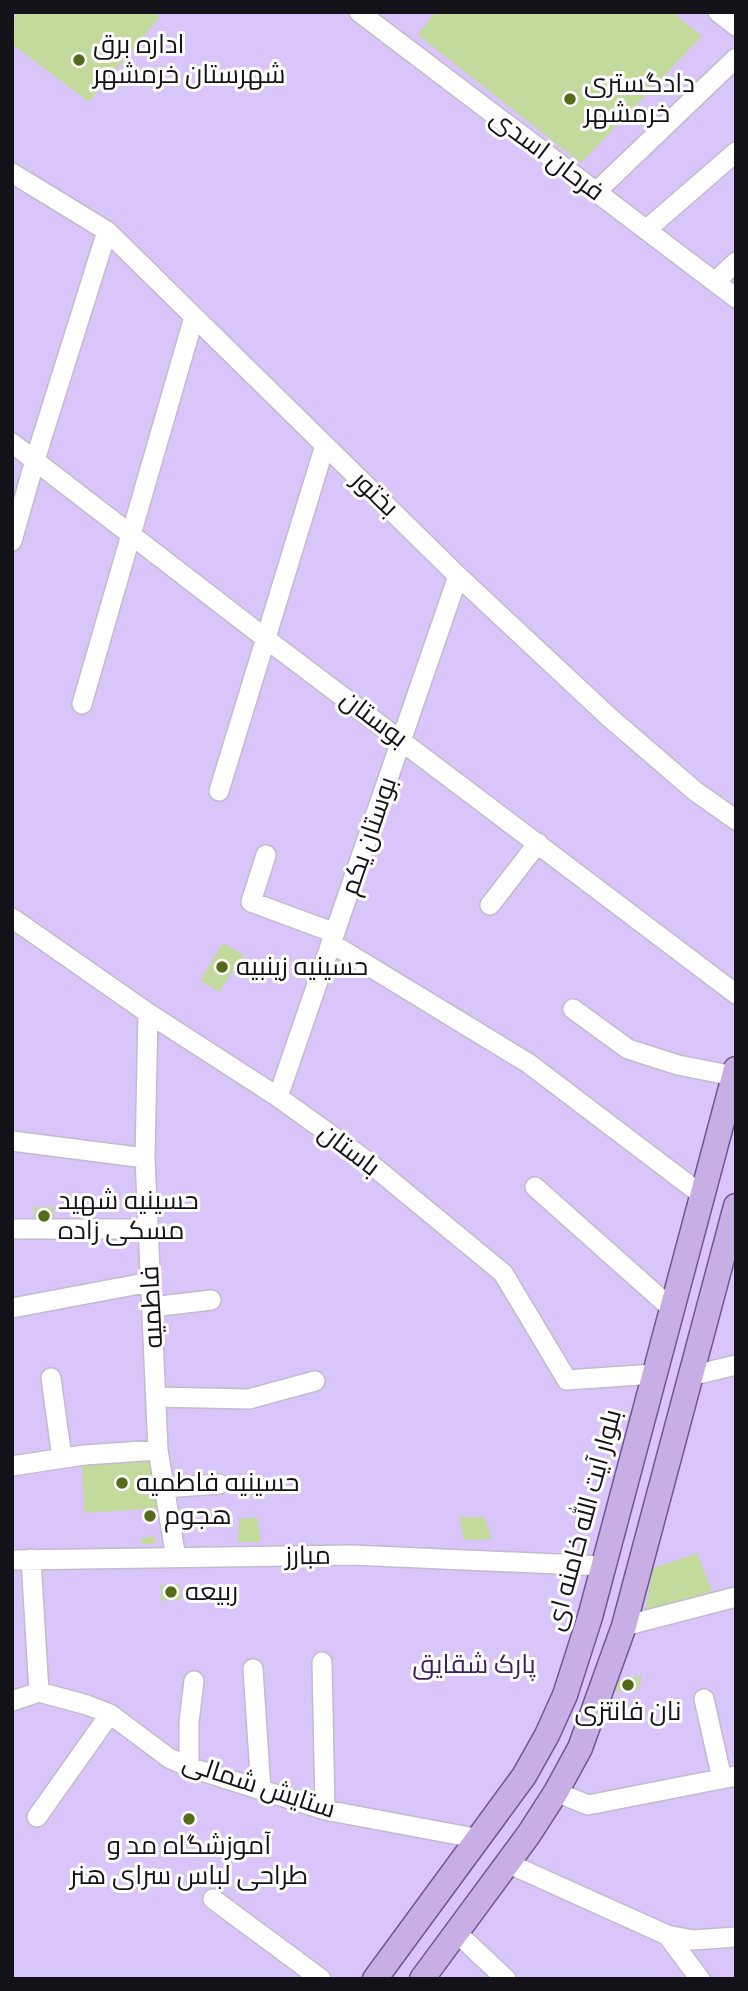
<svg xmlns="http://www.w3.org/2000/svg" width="748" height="1991" font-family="Signika,Cairo,sans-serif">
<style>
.green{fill:#dac5fb}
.building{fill:#c3da9d}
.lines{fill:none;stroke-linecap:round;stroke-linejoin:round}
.minor-casing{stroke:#c2bacf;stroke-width:22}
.major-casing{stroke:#705693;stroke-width:27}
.minor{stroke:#fff;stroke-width:19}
.major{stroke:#c7afe5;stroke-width:24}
.poi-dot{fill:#536b1b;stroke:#fff;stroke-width:2.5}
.labels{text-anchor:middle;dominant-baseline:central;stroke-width:6;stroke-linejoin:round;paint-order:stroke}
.poi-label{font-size:26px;fill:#141219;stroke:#fff;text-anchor:start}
.street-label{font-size:26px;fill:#141219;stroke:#fff}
.park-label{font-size:26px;fill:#3e1d60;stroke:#fff}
</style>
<rect width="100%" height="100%" fill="#faf9fd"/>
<path class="green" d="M12,12H736V1979H12Z"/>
<path class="building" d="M17,12H154L160,17L89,102L12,44V27Z
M435,12H672L702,36L581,163L418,35Z
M223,943L244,955L219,992L200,980Z
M34,1207H54L53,1225L34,1224Z
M159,1453L162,1508L85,1513L81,1458Z
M257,1517L261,1542H238L239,1519Z
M459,1517H484L492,1539L464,1540Z
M155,1536V1544H142L141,1538Z
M697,1553L714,1596L644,1615L653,1568Z
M161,1585H180L181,1600L161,1601Z
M642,1675L639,1689L615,1691L617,1681Z"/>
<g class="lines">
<g class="minor-casing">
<path id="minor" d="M359,12L736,298
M718,12L736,26
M12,173L107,231L458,576L609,717L695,791L736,820
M596,192L736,58
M646,230L736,152
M715,282L736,262
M12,443L265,638L736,994
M12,541L35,460L107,231
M82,704L194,317
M219,791L325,445
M266,855L251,902L335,933
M490,905L538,843
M12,918L148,1013L278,1097L367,1161L503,1273L567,1380L654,1374
M331,943L528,1063L702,1195
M573,1009L628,1049L678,1065L734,1076
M148,1013L145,1158L158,1450L176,1558
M278,1097L458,576
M12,1141L145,1158
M535,1187L671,1308
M12,1229H148
M152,1307L211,1300
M12,1308L150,1282
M690,1376L736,1365
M51,1378L62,1458
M156,1397L249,1399L315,1381
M12,1466L84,1455L158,1450
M164,1488L219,1484
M31,1559L39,1692
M12,1560L352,1555L603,1566
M624,1626L736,1597
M322,1662L325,1810
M253,1669L261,1790
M704,1699L722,1779
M12,1701L39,1692L87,1705L110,1714L169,1758L189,1767L325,1810L480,1839
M189,1767V1722L194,1681
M556,1792L588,1805L736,1776
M37,1817L110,1714
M507,1863L667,1935L700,1979
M213,1899L321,1979
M456,1932L506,1979
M667,1935L693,1940L736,1937"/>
</g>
<g class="major-casing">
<path id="major" d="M375,1979L524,1776L547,1735L565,1695L590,1617L736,1069
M422,1979L529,1834L556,1792L580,1748L624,1626L736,1206"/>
</g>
<use href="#minor" class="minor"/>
<use href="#major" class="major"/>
</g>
<g class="poi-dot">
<circle cx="79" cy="60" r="7"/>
<circle cx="570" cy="99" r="7"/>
<circle cx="222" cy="967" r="7"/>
<circle cx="44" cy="1216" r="7"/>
<circle cx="122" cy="1483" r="7"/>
<circle cx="150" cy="1516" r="7"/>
<circle cx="171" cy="1592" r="7"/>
<circle cx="628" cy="1685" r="7"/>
<circle cx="189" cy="1819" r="7"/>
</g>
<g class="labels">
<g class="poi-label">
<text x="93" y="45">اداره برق<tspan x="93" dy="30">شهرستان خرمشهر</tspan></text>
<text x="584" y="84">دادگستری<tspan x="584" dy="30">خرمشهر</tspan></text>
<text x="236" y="967">حسینیه زینبیه</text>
<text x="58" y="1201">حسینیه شهید<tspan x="58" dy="30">مسکی زاده</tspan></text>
<text x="136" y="1483">حسینیه فاطمیه</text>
<text x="164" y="1516">هجوم</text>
<text x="185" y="1592">ربیعه</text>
<text x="628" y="1712" text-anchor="middle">نان فانتزی</text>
<text x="189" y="1846" text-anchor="middle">آموزشگاه مد و<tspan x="189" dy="30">طراحی لباس سرای هنر</tspan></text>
</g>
<g class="street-label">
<text transform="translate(547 155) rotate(37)">فرحان اسدی</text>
<text transform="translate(375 494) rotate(44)">بختور</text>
<text transform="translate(374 719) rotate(37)">بوستان</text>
<text transform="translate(369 836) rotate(-71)">بوستان یکم</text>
<text transform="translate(349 1150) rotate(37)">باستان</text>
<text transform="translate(152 1307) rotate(-93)">فاطمیه</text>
<text transform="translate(584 1520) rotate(-75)">بلوار آیت الله خامنه ای</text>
<text transform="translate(308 1556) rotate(-1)">مبارز</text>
<text transform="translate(259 1786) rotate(18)">ستایش شمالی</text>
</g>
<g class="park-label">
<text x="474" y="1665">پارک شقایق</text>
</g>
</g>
<rect width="748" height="1991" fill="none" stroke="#141219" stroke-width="28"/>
</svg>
